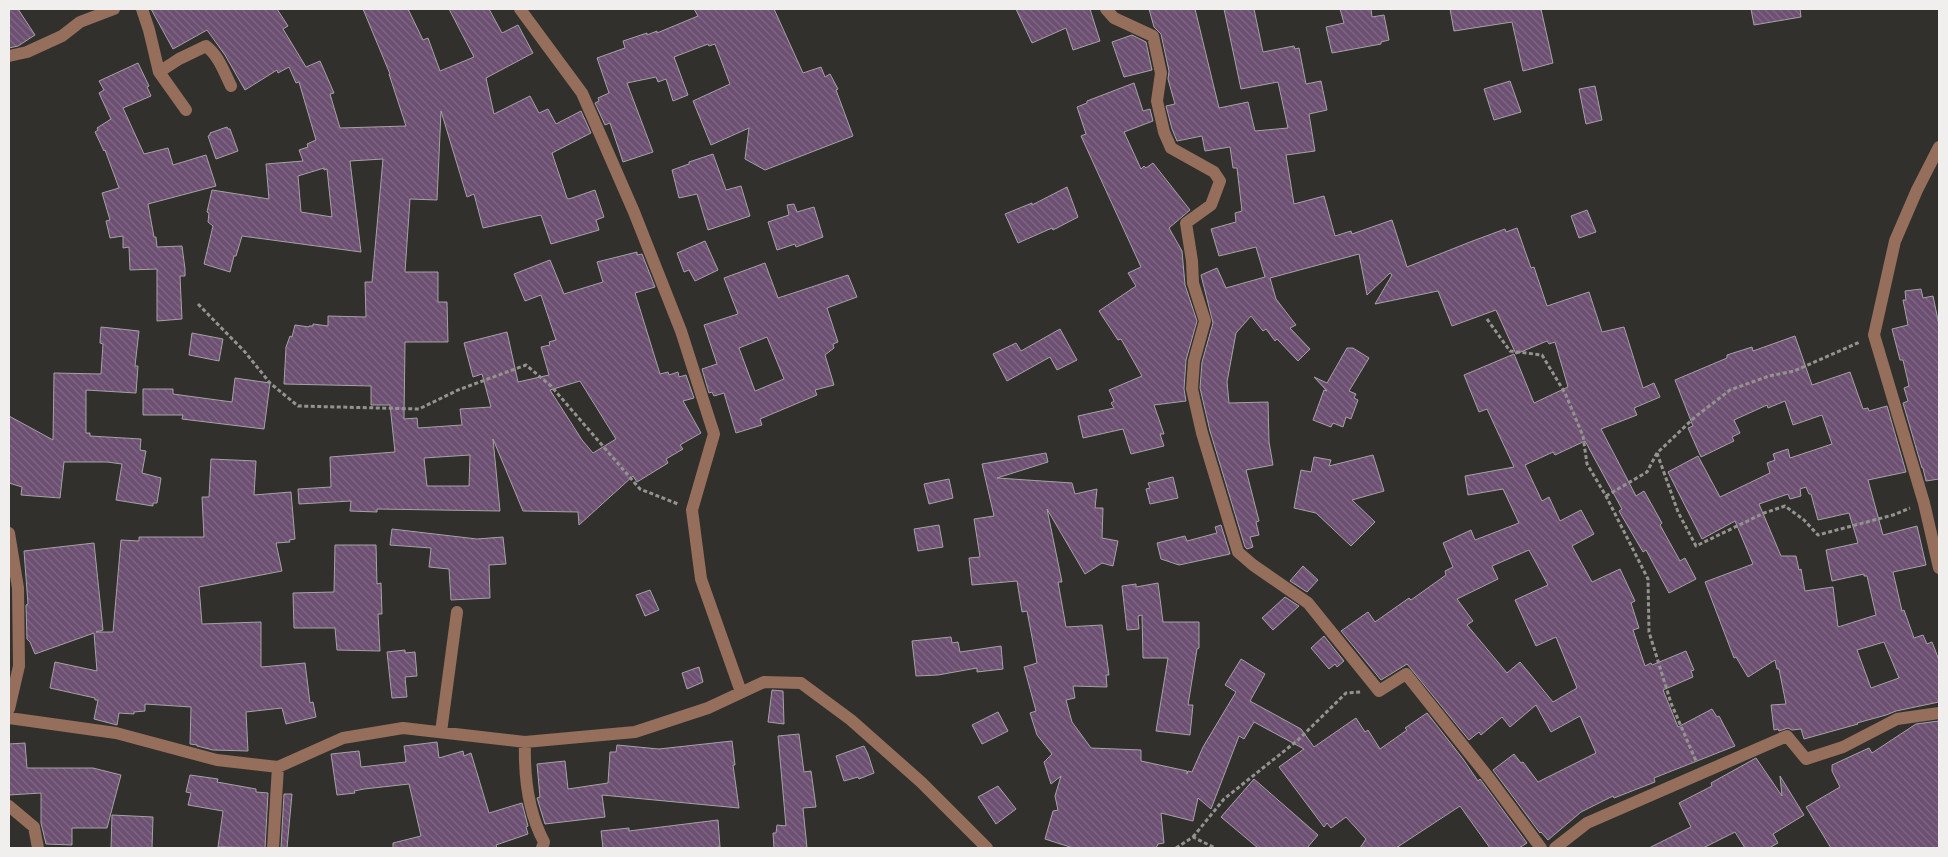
<svg xmlns="http://www.w3.org/2000/svg" width="1948" height="857" font-family="Quicksand,sans-serif">
<style>
.building{fill:url(#building-back-hatch);stroke:#a5a2a6;fill-rule:evenodd}
.lines{fill:none;stroke-linecap:round;stroke-linejoin:round}
.path{stroke:#949390;stroke-width:3;stroke-dasharray:4 2.5;stroke-linecap:butt}
.minor{stroke:#956f5c;stroke-width:12}
</style>
<defs>
<pattern id="building-back-hatch" width="6" height="6" patternUnits="userSpaceOnUse" patternTransform="scale(1.25)"><rect width="6" height="6" fill="#6c4f71"/><path d="M-1 5l2 2M0 0l6 6M5-1l2 2" fill="none" stroke="#816986"/></pattern>
</defs>
<rect width="100%" height="100%" fill="#31302c"/>
<path class="building" d="M9,9H18L35,35L18,46L9,48Z
M151,9H277L288,26L283,29L306,67L320,61L334,93L330,94L340,128L406,126L389,74H390L363,9H408L423,40L428,38L440,71L474,57L449,9H489L502,33L518,25L533,53L486,78L494,114L530,96L539,113L548,109L556,124L581,111L591,133L552,153L567,198L569,199L595,190L604,217L596,220L599,230L551,244L541,215L483,228L474,194L467,197L441,111L437,200L410,199L405,272H438V302H447L448,342H405L404,419L417,418L418,428L462,425L460,409L491,407L482,374L473,377L464,343L507,332L518,382L549,375L541,347L550,345L549,342L556,340L541,295L525,301L514,274L550,260L564,294L603,282L597,262L637,252V255L642,254L655,287L635,293L660,374L668,372L669,375L678,372L679,377L686,375L694,398L683,401L701,433L680,445L683,449L666,459L668,463L637,482L633,476L579,525L578,512L523,511L493,439L500,511L377,509V512L350,511L351,501L299,504L298,489L331,487L330,457L395,452L390,405H371V386L284,384L286,347L290,336L292,337L295,325L309,327V326H313V324L328,326V316L366,317L365,282H372L383,159L350,161L361,252L242,236L236,256H234L230,272L204,264L213,226L208,222L209,213L207,212L212,190L269,199L266,164L303,161L299,150L308,147L307,144L316,140L299,82L296,83L289,67L278,73L277,70L245,90L225,55L207,30L173,49ZM324,168V170L327,169L332,217L301,212L298,176ZM580,381L616,439L593,453L582,440L550,390ZM470,455L469,486H427L424,458Z
M694,9H774L803,73L821,67L825,77L830,74L838,89L836,90L853,136L765,170L745,159L749,128L711,145L693,101L730,84L715,44L709,46L708,44L674,57L688,95L673,101L666,79L658,82L656,77L627,83L653,152L623,162L610,123L605,125L595,103L599,101L598,98L609,93L597,58L625,48L623,41L647,33V35L657,31V33L698,16Z
M1016,9H1090L1100,41L1073,50L1066,28L1032,43Z
M1149,9H1195L1219,108L1248,102L1255,131L1288,128L1278,82L1241,89L1224,9H1254L1263,52L1294,46L1295,49L1299,48L1306,84L1321,81L1327,110L1309,114L1315,151L1286,155L1294,204L1324,196L1335,236L1351,231L1352,234L1392,220L1407,267L1470,242L1505,229L1506,232L1517,228L1531,268L1534,267L1547,306L1589,292L1602,332L1624,327L1643,388L1654,383L1660,397L1634,408L1637,415L1601,429L1636,496L1644,491L1662,523L1660,525L1680,561L1685,558L1696,579L1669,593L1646,550L1643,552L1619,511L1622,509L1585,441L1555,455L1553,452L1525,465L1542,501L1549,497L1560,521L1581,510L1594,534L1572,546L1592,582L1620,569L1635,601L1631,603L1639,628L1633,630L1645,666L1651,663L1652,665L1686,651L1694,670L1691,671L1693,677L1663,690L1678,727L1712,709L1717,717L1719,716L1735,746L1654,778L1655,782L1614,798L1613,796L1581,812L1548,840L1541,832L1540,833L1493,770L1514,754L1521,763L1523,762L1538,782L1596,753L1580,716L1551,732L1536,705L1510,727L1502,717L1481,735L1479,732L1469,740L1407,664L1381,680L1341,631L1368,612L1375,622L1409,598L1411,600L1446,575L1445,571L1453,567L1443,543L1471,530L1475,540L1519,523L1503,489L1468,495L1465,476L1514,467L1487,409L1479,412L1464,375L1514,354L1534,403L1568,387L1555,342L1549,344L1547,341L1516,354L1496,310L1452,326L1438,291L1375,304L1392,275L1390,273L1367,295L1359,254L1270,278L1276,299L1296,325L1290,328L1310,349L1298,361L1277,339L1275,341L1266,329L1263,331L1251,316L1236,333L1227,382L1229,403L1268,402L1269,442L1273,465L1246,470L1259,521L1256,522L1259,535L1250,537L1253,547L1247,549L1245,547L1210,431L1200,388L1202,362L1213,323L1201,275L1217,268L1226,288L1265,277L1256,247L1219,256L1211,229L1236,222L1235,213L1242,211L1237,168H1233L1230,147L1205,151L1202,136L1177,141L1172,129L1166,106L1175,104L1168,79L1169,71L1161,34L1154,27ZM1529,550L1548,585L1515,600L1536,646L1556,637L1577,688L1553,702L1520,662L1507,673L1467,625L1473,621L1457,599L1498,579L1492,566Z
M1340,9H1371L1372,17L1384,15L1389,40L1381,42V44L1332,53L1326,27L1344,23Z
M1450,9H1541L1553,63L1523,71L1512,22L1454,31Z
M1751,9H1800L1801,17L1754,25Z
M1132,35L1146,42L1152,70L1124,77L1112,42Z
M138,63L149,86L147,87L151,96L123,108L144,154L168,148L173,165L206,155L216,186L148,204L154,237H156L157,247L182,246L185,269V276H180L182,319L157,321V269L130,270L129,247L123,248V236L110,238L106,221L110,220L102,193L119,188L105,150L104,151L95,132L98,130L97,128L111,119L99,93L104,90L99,81Z
M1510,81L1521,112L1494,120L1484,89Z
M1134,83L1143,111L1150,109L1153,121L1124,132L1141,169L1144,166L1146,168L1153,163L1190,210L1169,228L1182,251L1185,285L1197,321L1186,360L1184,389L1186,401L1154,405L1164,434H1160L1164,446L1131,454L1123,429L1083,438L1078,416L1114,408L1111,403L1114,401L1109,390L1142,376L1121,339L1118,340L1099,311L1136,286L1128,273L1141,267L1081,136L1086,134L1077,107L1087,103V101Z
M1595,86L1602,120L1586,124L1579,89Z
M227,127L228,129H230L238,151L216,159L208,136L210,135V133Z
M713,154L726,190L741,186L750,216L708,230L697,194L679,198L672,170L689,164V162Z
M1067,187L1078,217L1053,230L1052,228L1018,243L1005,214L1032,203V205Z
M794,204L797,212L814,207L823,237L796,247L795,244L777,250L768,222L789,215L787,205Z
M1587,210L1596,232L1579,238L1571,216Z
M705,241L718,270L695,281L689,270L684,272L677,253Z
M765,263L778,298L848,275L857,297L827,308L838,342L833,344L834,348L825,355L834,385L815,390L817,395L760,419L762,425L736,433L724,393L714,396L712,392L709,393L702,369L717,364L704,325L738,314L724,278ZM767,337L784,379L755,391L739,348Z
M1921,289L1923,298L1933,296L1939,325V479L1926,481L1923,468H1922L1903,403L1908,401L1904,388L1909,386L1903,360H1900L1892,329L1908,325L1903,300H1906L1905,291Z
M101,327L139,331L135,366H138L136,393L86,390V433H90V436L141,439L140,450L146,451L142,473L161,478L157,503H153V506L116,500L122,464L107,462H64L60,498L21,495L22,487L9,483V416L53,440L54,373L101,374L103,344L100,343Z
M1060,329L1077,360L1057,370L1050,357L1007,381L993,354L1016,343L1021,351Z
M192,333L223,339L219,361L189,355Z
M1795,336L1812,385L1850,372L1863,409L1868,408L1869,411L1887,406L1906,472L1868,480L1883,535L1917,526L1926,565L1893,572L1902,611L1904,610L1914,638L1923,635L1927,644L1932,642L1939,660V702L1896,711L1886,715L1857,723L1858,724L1804,739L1801,729L1792,730L1788,728L1779,731L1778,729L1774,730L1771,705L1786,704L1779,669H1777L1775,660L1748,677L1736,657L1734,658L1705,582L1753,564L1735,521L1702,539L1668,472L1698,456L1720,497L1770,473L1767,463L1775,460L1773,454L1788,449L1790,458L1832,444L1822,415L1793,425L1785,401L1768,408L1767,405L1734,420L1740,433L1732,437L1734,441L1701,457L1688,428L1693,426L1675,380L1727,358V355L1752,347L1753,351ZM1806,487L1809,494H1811L1818,520L1849,513L1858,543L1826,550L1832,581L1864,574V576H1867L1876,615L1838,627L1833,587L1805,591L1801,569L1799,570L1796,556H1781L1759,504L1788,494L1790,499L1801,496L1800,489ZM1884,642L1899,678L1871,688L1857,650Z
M1347,348H1353L1369,358L1349,391L1356,394L1354,398L1358,400L1351,419L1346,417L1343,427L1333,423L1331,427L1313,420L1324,390L1327,391L1314,377L1327,383Z
M235,378L270,383L264,429L182,419L183,415H143V389H173V394L232,402Z
M1046,453L1048,462L997,478L1072,483L1075,494L1097,489L1095,508H1103L1102,538L1118,541L1113,566L1102,563L1085,574L1047,509L1062,582H1058L1066,627L1102,625L1109,675H1106L1107,687L1073,686L1075,698L1066,700L1072,722L1091,748L1141,750V761L1187,771V774L1188,771L1192,772L1203,747L1236,692L1225,685L1241,659L1265,674L1250,701L1301,729L1314,747L1356,718L1365,732L1368,730L1380,749L1407,730L1405,728L1427,713L1463,759L1478,781L1480,779L1483,783L1527,843L1519,848H1490L1460,806L1396,848H1360L1366,839L1346,817L1331,828L1327,823L1324,827L1279,767L1304,749L1254,722L1244,739L1239,736L1211,809L1198,798L1193,821L1161,813L1164,843L1158,844L1156,848H1073L1045,839L1053,811L1058,810L1055,796L1061,776L1051,784L1044,762L1052,754L1037,735L1030,713L1036,711L1024,667L1037,663L1027,611L1022,612L1017,581L972,585L969,558L980,557L974,519L994,516L982,464Z
M1373,455L1384,491L1352,500L1375,522L1351,546L1316,513L1294,508L1301,470L1311,472L1314,457L1331,460L1329,466Z
M211,459L256,461L254,495L291,492L295,539L289,540L290,542L276,543L282,571L199,587L202,624L261,622V667L305,663L310,703L313,702L316,717L286,724L282,708L246,712L248,751L213,750L197,746V745L190,744L191,707L145,704V711L134,712V714L119,713L117,725L94,719L98,700H95V698L50,688L55,662L97,671L94,633L35,654L30,642L27,639L26,605L28,604L24,551L94,543L103,630L96,632H113L121,540L139,541V537H204L202,497H209Z
M1173,477L1178,498L1150,504L1146,489L1150,488L1148,483Z
M949,479L953,498L929,504L924,484Z
M939,525L943,547L918,551L914,529Z
M1221,525L1230,554L1179,565L1161,559L1157,543L1185,536L1187,541L1217,533L1215,527Z
M392,529L477,539L503,537L506,564L489,565L490,598L451,600L449,569L429,567L431,548L390,545Z
M335,545H376L377,584L381,583L382,614H378L380,651L337,650L335,628H294L293,593L334,592Z
M1303,566L1318,580L1307,592L1290,581Z
M1158,583L1163,622H1199V648L1197,649L1188,705H1193L1190,735L1156,731L1168,658H1143L1142,615L1138,616L1139,629L1127,630L1122,586L1136,584V587Z
M650,590L659,610L645,616L636,595Z
M1285,597L1299,606L1273,630L1262,618Z
M1324,636L1344,661L1337,667L1335,664L1329,669L1311,648Z
M951,637L952,643L958,642L960,652L1001,646L1003,669L977,672V668L938,675L916,676L912,641Z
M405,650V653L415,652L417,676L405,677L407,697L392,698L387,652Z
M699,667L703,682L687,689L682,673Z
M772,690L783,691L784,724L768,722Z
M998,712L1008,731L982,744L972,725Z
M1939,721V848H1831L1806,807L1840,787L1832,771V765L1869,748L1872,753L1916,724Z
M799,734L804,772L811,771L816,807L803,808L807,848H774L773,833H776L777,825L786,826L778,736Z
M732,741L735,765H733L739,808L602,795L605,817L545,824L537,798L540,797L537,764L565,761L568,789L608,783L610,752H616L617,745L659,749Z
M437,742L439,758L463,751L464,756L471,753L489,813L522,803L528,826L526,827L528,834L496,845L497,848H393V843L421,836L409,784L364,789L354,791L355,793L337,795L331,754L359,751L361,767L406,762L404,746Z
M25,743L27,768H93L121,775L107,828H72V845L46,844L41,823V793L9,795V744Z
M864,746L868,754L874,773L859,779L858,777L844,781L836,756Z
M1756,758L1782,796L1780,776L1804,815L1773,834L1778,843L1769,848H1745L1735,832L1703,848H1649L1691,827L1679,803L1712,786L1711,783Z
M190,775L218,779L217,782L256,789V792L268,793L265,848L218,847L223,811L188,805L191,793L186,792Z
M1254,779L1318,835L1307,848H1258L1221,817Z
M998,786L1016,809L996,824L978,797Z
M284,794H292L287,848H281Z
M112,815L153,817L152,848H111Z
M718,820L720,847L711,848H603L601,831L629,828V831Z"/>
<g class="lines">
<path class="path" d="M198,304L245,352L270,383L298,406L419,409L458,390L526,365L551,386L640,489L678,504
M1487,319L1510,351L1542,355L1565,393L1583,436L1587,464L1606,496L1648,579L1649,632L1671,703L1696,761
M1657,453L1678,512L1696,546L1764,513L1785,506L1804,520L1818,535L1893,515L1910,508
M1606,496L1647,472L1657,453L1695,417L1730,390L1769,376L1794,371L1860,342
M1193,837L1224,799L1298,740L1346,693L1362,692
M1176,848L1193,837L1215,848"/>
<path class="minor" d="M142,9L149,30L159,72L186,110
M520,9L582,93L634,212L681,331L714,434L692,510L701,579L741,692
M1106,9L1114,18L1153,36L1161,73L1157,101L1164,132L1171,148L1214,172L1220,181L1211,205L1186,223L1192,261L1193,283L1205,321L1194,361L1192,389L1202,433L1238,552L1253,565L1308,603L1379,691L1406,674L1489,778L1541,848
M9,56L27,52L62,36L80,22L114,9
M159,72L179,59L206,46C219,56 224,72 231,86
M1939,147L1917,190L1895,241L1874,335L1924,503L1939,568
M9,533L18,588L19,666L9,709
M9,718L116,733L217,760L278,767L343,738L403,728L525,742L635,732L708,708L764,682L801,683L851,720L921,782L987,848
M441,732L457,612
M525,742C524,777 528,812 544,842L542,848
M9,806L34,827L38,848
M273,848L278,767
M1555,848L1587,823L1787,736L1806,759L1843,747L1897,719L1939,713"/>
</g>
<rect width="1948" height="857" fill="none" stroke="#f0efed" stroke-width="20"/>
</svg>
